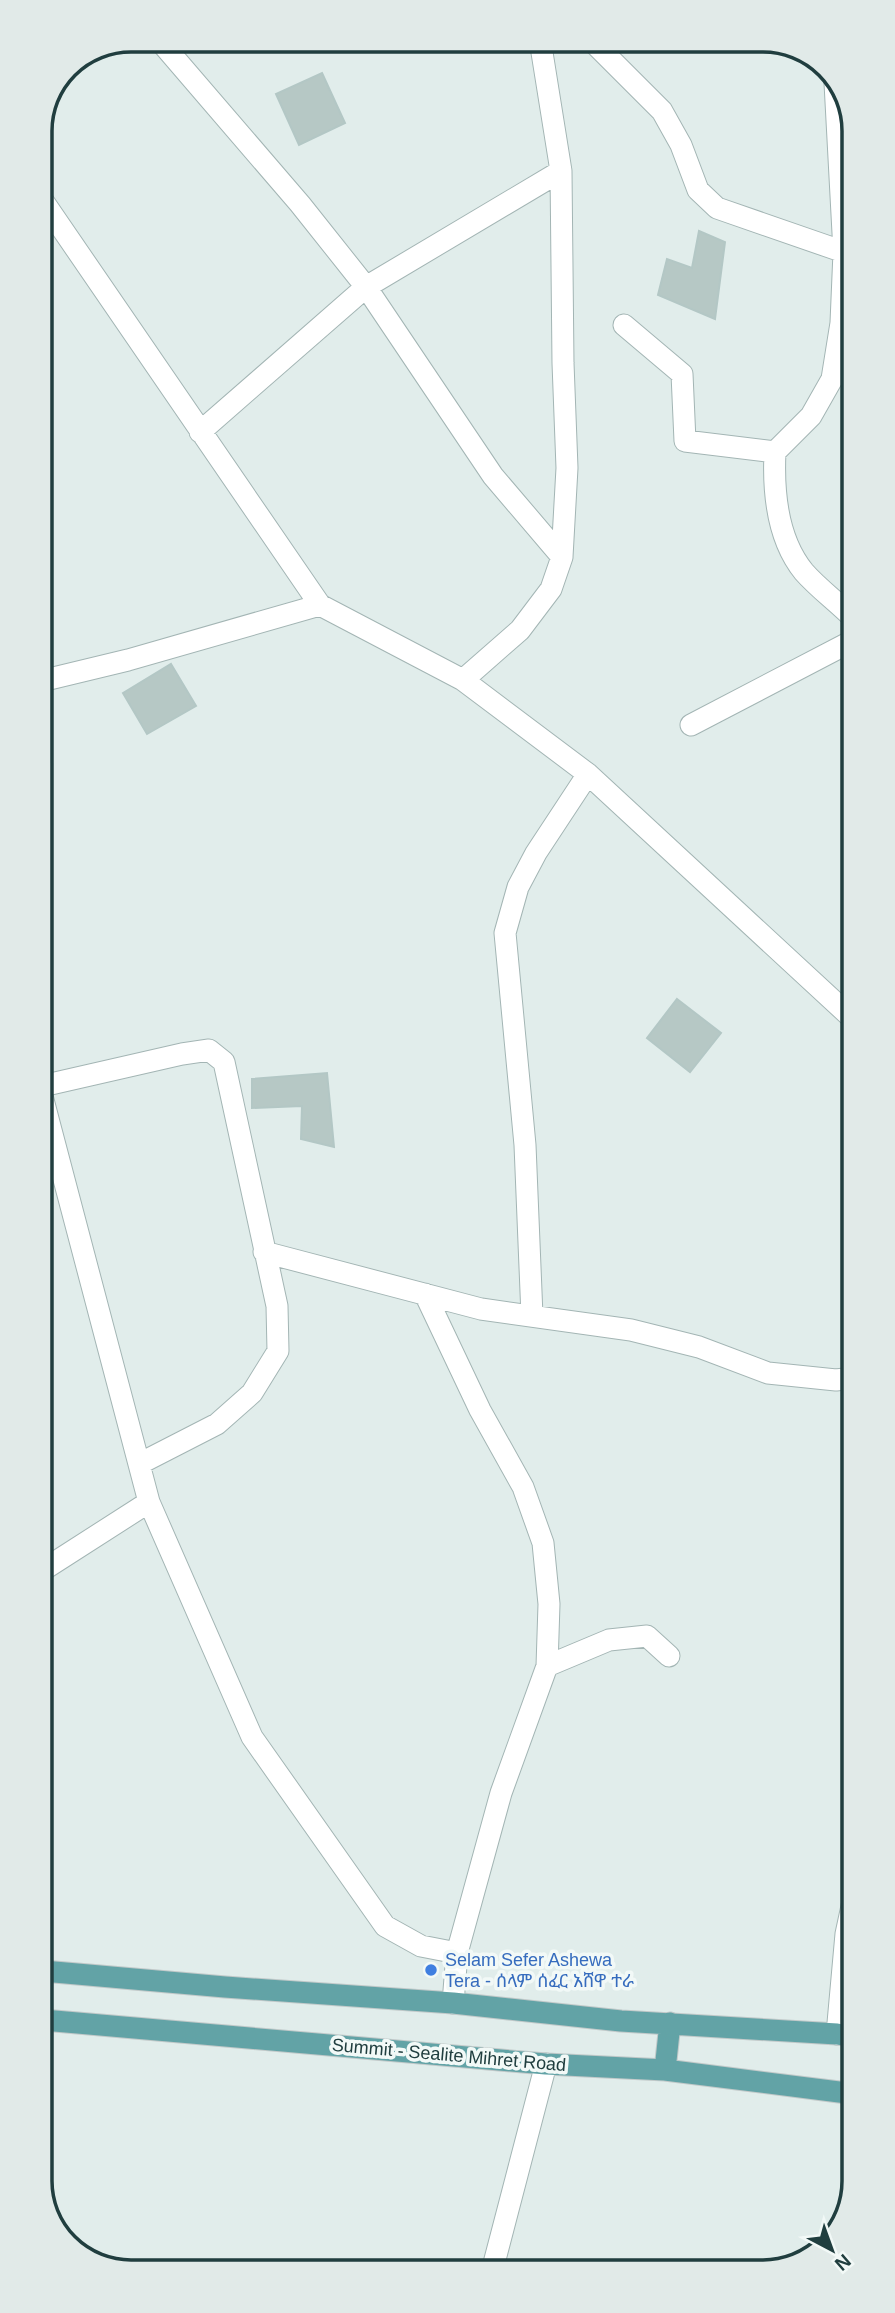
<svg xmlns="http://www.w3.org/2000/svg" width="895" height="2313" font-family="Arial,'Noto Sans Ethiopic',sans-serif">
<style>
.building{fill:#b6c8c5;stroke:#b3c7c5;stroke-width:2}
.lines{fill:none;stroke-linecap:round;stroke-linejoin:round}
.minor-casing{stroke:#a3b5b4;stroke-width:23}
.major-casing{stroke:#c1c9c9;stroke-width:23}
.minor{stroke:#fff;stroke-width:21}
.major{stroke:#62a3a6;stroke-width:21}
.shop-dot{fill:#3f7fe0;stroke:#f2f9f7;stroke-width:2.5}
.labels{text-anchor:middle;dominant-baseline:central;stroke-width:7;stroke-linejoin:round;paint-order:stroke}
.shop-label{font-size:18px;fill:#366cbe;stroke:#f2f9f7;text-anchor:start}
.street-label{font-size:18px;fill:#203e3f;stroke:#f2f9f7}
.rim{fill:none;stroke:#203e3f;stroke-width:3.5}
</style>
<rect width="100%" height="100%" fill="#e1edeb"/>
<path class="building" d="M322,73L345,123L299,145L276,94Z
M699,231L725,242L715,319L658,295L667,259L692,268Z
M171,664L196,706L147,734L123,693Z
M677,999L721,1033L690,1072L647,1038Z
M327,1073L334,1147L301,1139L302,1106L252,1108V1079Z"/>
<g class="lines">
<g class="minor-casing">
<path id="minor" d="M159,40L300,204L366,287L493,476L562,557L551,589L520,630L463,680
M540,40L561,171L563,363L567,468L562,557
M591,40L662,111L681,145L698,190L717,208L844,252
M835,83L844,252L841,323L849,333
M41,198L320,605L463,680L588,774L853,1019
M841,323L832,379L811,416L775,452C773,493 777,539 804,572C818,588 837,602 852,617
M624,325L682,374L685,441L775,452
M200,432L366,287L561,171
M41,681L128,660L320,605
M691,725L852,641
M42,1086L182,1054L209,1050L224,1062L277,1306L278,1351L252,1393L217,1424L139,1464
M42,1096L149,1502L252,1737L385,1926L421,1946L457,1953
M264,1252L481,1309L631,1330L699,1347L768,1373L836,1380L853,1378
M425,1294L480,1410L523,1487L543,1543L549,1604L547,1666L501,1793L457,1953L453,2003
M532,1316L525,1145L505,933L518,887L536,853L588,774
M43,1570L149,1502
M547,1666L609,1640L647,1636L669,1656
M837,2034L846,1934L854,1897
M492,2271L546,2064"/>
</g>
<g class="major-casing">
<path id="major" d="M43,1971L225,1987L453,2003L621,2021L837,2034L855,2037
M43,2020L546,2064L665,2070L855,2094
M665,2070L670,2023"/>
</g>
<use href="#minor" class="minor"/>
<use href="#major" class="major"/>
</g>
<circle class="shop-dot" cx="431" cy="1970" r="7"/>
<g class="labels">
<g class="shop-label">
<text x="445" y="1960">Selam Sefer Ashewa<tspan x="445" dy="21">Tera - ሰላም ሰፈር አሸዋ ተራ</tspan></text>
</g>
<g class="street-label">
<text transform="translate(449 2055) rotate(5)">Summit - Sealite Mihret Road</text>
</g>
</g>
<path d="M0 0H895V2313H0ZM131 52H763A79 79 0 0 1 842 131V2181A79 79 0 0 1 763 2260H131A79 79 0 0 1 52 2181V131A79 79 0 0 1 131 52Z" fill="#e1eae8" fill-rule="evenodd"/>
<path class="rim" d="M131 52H763A79 79 0 0 1 842 131V2181A79 79 0 0 1 763 2260H131A79 79 0 0 1 52 2181V131A79 79 0 0 1 131 52Z"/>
<g transform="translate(832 2250) rotate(139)" stroke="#f2f9f7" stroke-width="5" paint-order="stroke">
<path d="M0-5L12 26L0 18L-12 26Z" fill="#203e3f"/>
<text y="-10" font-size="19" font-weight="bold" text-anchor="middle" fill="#203e3f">N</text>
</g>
</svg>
